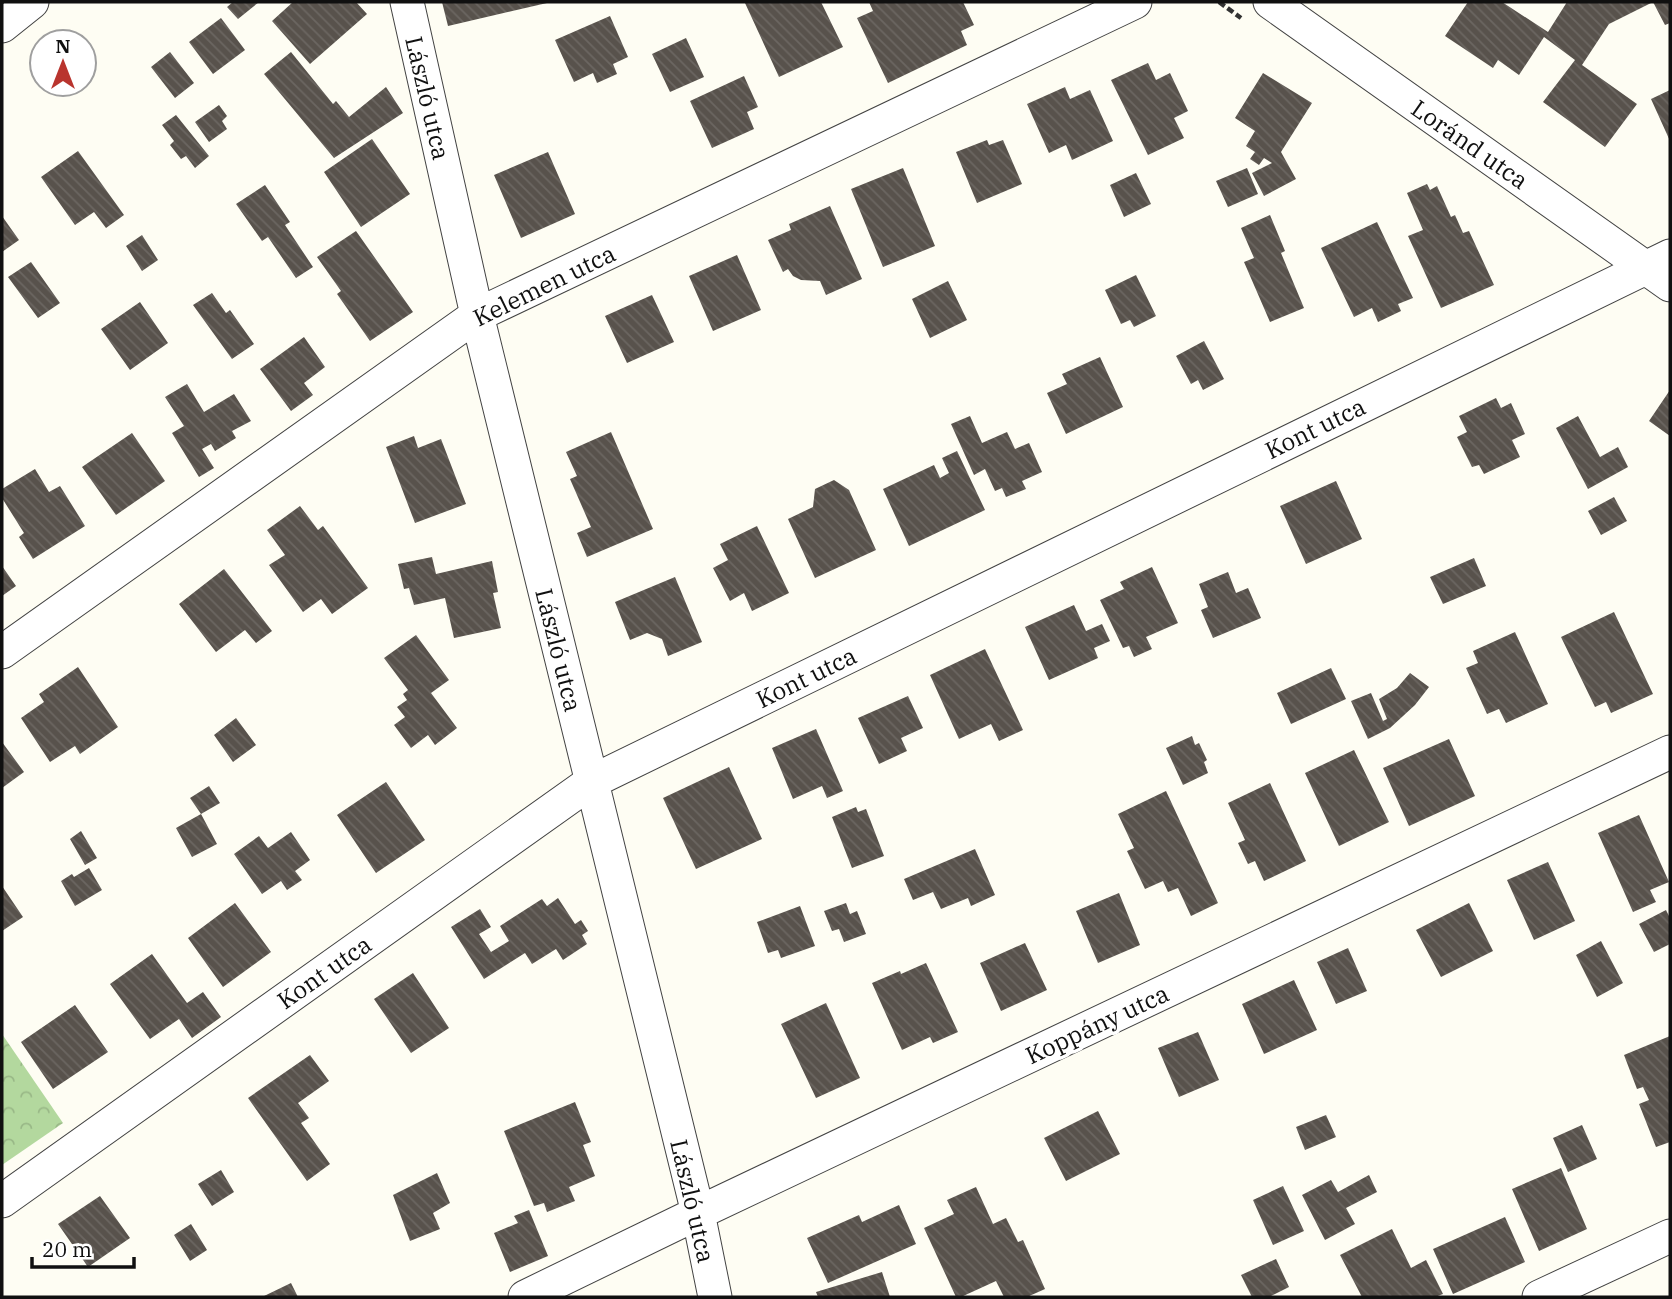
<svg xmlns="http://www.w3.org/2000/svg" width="1672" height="1299" font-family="'IBM Plex Serif',serif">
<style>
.forest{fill:url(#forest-crowns)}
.building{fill:url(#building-back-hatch)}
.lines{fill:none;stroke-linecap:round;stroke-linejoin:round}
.street-casing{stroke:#434343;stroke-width:35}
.path{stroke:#323232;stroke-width:4.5;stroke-dasharray:7 3.5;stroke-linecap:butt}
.street{stroke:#fff;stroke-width:33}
.labels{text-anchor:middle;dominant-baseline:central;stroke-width:7;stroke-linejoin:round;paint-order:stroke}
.street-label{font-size:24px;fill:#101010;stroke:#fff}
</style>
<defs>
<pattern id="forest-crowns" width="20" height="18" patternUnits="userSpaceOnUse" patternTransform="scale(1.75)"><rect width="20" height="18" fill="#b3d89e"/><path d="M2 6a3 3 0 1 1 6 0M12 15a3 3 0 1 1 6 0" fill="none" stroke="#99b887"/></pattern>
<pattern id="building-back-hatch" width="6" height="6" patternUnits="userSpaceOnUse" patternTransform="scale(1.75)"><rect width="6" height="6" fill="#58524c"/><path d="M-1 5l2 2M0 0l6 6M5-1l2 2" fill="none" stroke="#6b6661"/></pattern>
</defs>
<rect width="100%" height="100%" fill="#fefdf3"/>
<path class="forest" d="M2,1034L63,1123L2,1165Z"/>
<path class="building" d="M233,2H259L238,19L227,7Z
M293,2H356L367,14L310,64L272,21Z
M442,2H546L547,3L448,26Z
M748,2H821L843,47L779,77L745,3Z
M869,2H963L974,25L961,31L967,45L888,83L857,18L873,11Z
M1468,2H1502L1548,32L1567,2H1670V23L1665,25L1653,2L1609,24L1582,65L1637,104L1605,147L1543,102L1575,60L1544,37L1519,75L1498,60L1493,68L1445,36Z
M610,16L628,57L613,64L617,74L597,83L593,73L574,82L555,40Z
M221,18L245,50L213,74L189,42Z
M686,38L704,77L670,92L652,54Z
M170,52L194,83L175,98L151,67Z
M291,52L333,104L336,101L349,117L386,87L403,113L334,158L264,74Z
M1148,63L1156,80L1170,73L1188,111L1174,118L1184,138L1148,155L1111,80Z
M1263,73L1312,103L1281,152L1296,179L1264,196L1252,173L1272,163L1264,158L1259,165L1250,159L1255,152L1246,146L1255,131L1235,118Z
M744,76L758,107L747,112L754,129L712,148L690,101Z
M1065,87L1070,99L1090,90L1113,141L1072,160L1066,145L1049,153L1027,104Z
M1670,90V141L1651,99Z
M219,105L227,116L222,121L227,129L209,142L195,122Z
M176,115L209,156L195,168L186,156L181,159L170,145L174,141L162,125Z
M372,139L410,194L361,227L324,172Z
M987,140L989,145L1003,140L1022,184L977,203L956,152Z
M78,151L124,215L106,228L94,212L75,225L41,177Z
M548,152L575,214L521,238L494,175Z
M903,168L935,246L883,267L851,189Z
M1247,168L1258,194L1228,207L1216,181Z
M1136,173L1151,204L1124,217L1110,185Z
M1427,184L1430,190L1437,186L1451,217L1455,215L1463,233L1469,231L1494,285L1441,308L1408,236L1423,230L1407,193Z
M265,185L290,222L285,225L313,267L296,278L268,237L262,241L236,204Z
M830,206L862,279L826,295L820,281L801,280L793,276L788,269L783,272L768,240L791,230L789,224Z
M1270,215L1285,251L1281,253L1304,308L1270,322L1244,262L1254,258L1241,228Z
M2,216L19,240L2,252Z
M1377,222L1413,298L1398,304L1401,311L1378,322L1372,308L1354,317L1321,248Z
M356,231L413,312L370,341L337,294L341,291L317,257Z
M142,235L158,260L142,271L126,246Z
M737,255L761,310L713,331L689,276Z
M31,262L60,303L38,318L8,277Z
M1136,275L1156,316L1134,327L1130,320L1121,324L1105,290Z
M948,281L967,320L930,338L912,299Z
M212,293L226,313L230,310L254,344L232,359L193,305Z
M652,295L674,342L627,363L605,316Z
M140,302L168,343L130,370L101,329Z
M304,337L325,367L304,383L313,395L291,411L260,369Z
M1204,341L1224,379L1203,390L1198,380L1191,384L1176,356Z
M1100,357L1123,407L1066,434L1047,393L1067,384L1062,374Z
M187,384L204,412L234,394L251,421L232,431L236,438L215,451L211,444L202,449L214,468L199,477L172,433L184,426L165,397Z
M1670,390V436L1649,421Z
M1496,398L1501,408L1511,403L1525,434L1512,440L1520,457L1484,474L1479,465L1472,467L1457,437L1467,432L1459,416Z
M970,416L982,443L1007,432L1015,449L1029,443L1042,472L1022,481L1026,489L1006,497L1002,488L995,491L985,469L974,475L951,424Z
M1578,416L1600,457L1618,447L1628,467L1588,489L1556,428Z
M611,432L653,529L587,557L577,533L591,527L570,479L577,476L566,452Z
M132,433L165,481L116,515L82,467Z
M414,436L418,448L441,439L466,504L415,523L386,447Z
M957,451L985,510L909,546L883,489L934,465L940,478L949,473L942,458Z
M35,469L49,492L60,486L85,526L33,559L19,537L24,533L2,498V489Z
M834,480L849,490L876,550L815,578L788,519L813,507L815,489Z
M1336,481L1362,539L1306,564L1280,506Z
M1614,497L1627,521L1601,535L1588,511Z
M300,506L318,530L323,526L368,588L332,614L321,599L303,612L269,565L285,555L267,530Z
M757,526L789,593L752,611L744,593L730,601L713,568L728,560L720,544Z
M432,557L436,574L492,561L498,592L493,593L501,628L454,638L445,598L414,605L409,588L404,589L398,564Z
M1474,558L1486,586L1443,604L1430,577Z
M2,566L16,586L2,596Z
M1152,567L1178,623L1146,637L1152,649L1134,657L1129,646L1123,648L1100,600L1124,589L1120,582Z
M224,569L272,631L256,643L245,630L216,652L179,604Z
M1228,572L1236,593L1248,588L1261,618L1213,638L1201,610L1208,607L1199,584Z
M675,577L702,642L668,656L662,639L647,633L630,640L615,602Z
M1074,605L1086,631L1102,624L1110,641L1094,648L1098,658L1049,680L1025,627Z
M1614,612L1653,694L1611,713L1606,702L1595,707L1561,637Z
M1515,632L1548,704L1506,723L1499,709L1487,714L1466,668L1478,663L1473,651Z
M416,635L449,680L431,693L457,728L435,745L428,735L411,748L394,725L405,717L397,707L407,700L403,694L408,690L384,658Z
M985,649L1023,730L999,741L991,724L959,739L930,675Z
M78,667L118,727L80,754L75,746L50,762L21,718L44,702L39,694Z
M1331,668L1346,699L1291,724L1277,693Z
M1410,673L1429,687L1415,705L1390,728L1368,739L1351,701L1371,693L1383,721L1387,719L1379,699L1397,688Z
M908,696L923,728L901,738L907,751L879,764L858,718Z
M236,718L256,745L233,762L214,735Z
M816,729L843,791L827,798L822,786L793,799L772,748Z
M1192,736L1195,745L1199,743L1207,760L1204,762L1208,773L1183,785L1166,748Z
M1449,739L1475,796L1409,826L1383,768Z
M2,742L24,772L2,788Z
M1354,750L1389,822L1339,846L1305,773Z
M729,767L762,839L696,869L663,798Z
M386,782L425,840L376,873L337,815Z
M1270,783L1306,861L1264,881L1255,861L1248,864L1238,843L1245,840L1228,803Z
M209,786L220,803L201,814L217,844L192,857L176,828L201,814L190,798Z
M1166,791L1218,903L1191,916L1178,888L1168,892L1163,881L1145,889L1127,851L1134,848L1118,814Z
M856,807L858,812L866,809L884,856L852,868L832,817Z
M1639,815L1669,882L1650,890L1656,902L1633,912L1598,833Z
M81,831L97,858L85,865L70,839Z
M291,832L310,860L295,871L302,880L287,890L281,881L262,894L234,854L259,836L268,848Z
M975,849L995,895L971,906L968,898L941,909L933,892L913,900L904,879Z
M1548,862L1575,921L1534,940L1507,880Z
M89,868L102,890L75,906L61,881L72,874L74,877Z
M2,886L23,917L2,931Z
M1119,893L1140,945L1098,963L1076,911Z
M558,898L575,924L581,920L588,931L582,935L587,944L563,960L556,949L532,964L525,953L484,979L451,927L480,909L491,927L479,934L491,952L509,941L500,926L542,899L547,906Z
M235,903L271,952L223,987L188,938Z
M846,903L850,914L857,911L866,934L844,942L839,929L832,931L824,911Z
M1469,903L1493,951L1441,977L1416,930Z
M800,906L815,946L781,958L778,950L768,953L757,922Z
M1666,910L1670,918V944L1654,952L1639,924Z
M1601,941L1623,983L1597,997L1576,955Z
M1025,943L1047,990L1001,1011L980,963Z
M1348,948L1367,991L1336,1004L1317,962Z
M152,954L187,1003L203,992L221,1017L192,1038L179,1019L150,1039L110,984Z
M926,963L958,1032L933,1043L930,1037L902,1050L872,983L900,971L901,974Z
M413,973L449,1028L411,1053L374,999Z
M1294,980L1317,1030L1264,1054L1242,1004Z
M826,1003L860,1078L816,1098L781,1024Z
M75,1005L108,1052L53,1089L21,1042Z
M1198,1032L1219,1080L1179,1097L1158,1048Z
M1670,1036V1142L1656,1147L1639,1104L1649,1100L1643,1087L1637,1089L1624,1055Z
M310,1055L329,1081L298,1103L309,1118L301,1123L330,1164L307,1181L248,1098Z
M575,1102L591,1142L583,1145L595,1176L569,1187L575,1201L547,1212L544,1203L534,1206L504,1131Z
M1098,1111L1120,1154L1066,1181L1044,1138Z
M1326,1115L1336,1137L1305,1150L1296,1127Z
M1582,1125L1597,1159L1568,1172L1553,1138Z
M1561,1168L1587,1229L1539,1251L1512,1189Z
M221,1170L234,1192L212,1206L198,1184Z
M437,1173L450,1203L433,1213L440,1229L410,1241L393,1195Z
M1369,1175L1377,1192L1346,1208L1355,1224L1325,1240L1302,1195L1331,1180L1338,1192Z
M1283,1186L1304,1231L1273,1245L1253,1200Z
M976,1187L993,1224L1006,1218L1018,1242L1023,1240L1045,1289L1027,1297H1004L996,1281L961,1297H956L924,1228L954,1214L947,1200Z
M100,1196L130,1238L88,1267L58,1224Z
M899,1205L916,1244L828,1283L807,1238L859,1215L862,1222Z
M529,1210L548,1256L510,1272L494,1233L518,1223L514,1216Z
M1505,1217L1525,1262L1453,1294L1433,1249Z
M191,1224L207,1250L190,1261L174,1235Z
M1392,1229L1411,1268L1426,1260L1443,1294L1435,1297H1362L1340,1255Z
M1276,1259L1289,1287L1269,1297H1252L1241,1275Z
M882,1272L890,1297H818L816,1292Z
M291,1283L298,1297H262Z"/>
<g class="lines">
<g class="street-casing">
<path id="street" d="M407,2L477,315L698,1213L715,1297
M1270,2L1670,285
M2,26L32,2
M2,652L477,315L1135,2
M2,1201L591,782L1670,256
M525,1297L698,1213L1670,752
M1539,1297L1670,1236"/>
</g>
<path class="path" d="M1219,2L1241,18"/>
<use href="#street" class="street"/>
</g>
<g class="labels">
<g class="street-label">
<text transform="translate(428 98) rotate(77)">László utca</text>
<text transform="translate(1470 144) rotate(35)">Loránd utca</text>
<text transform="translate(544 285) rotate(-26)">Kelemen utca</text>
<text transform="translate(1315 428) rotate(-26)">Kont utca</text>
<text transform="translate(559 650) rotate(76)">László utca</text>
<text transform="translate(806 677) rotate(-26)">Kont utca</text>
<text transform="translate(324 972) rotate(-35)">Kont utca</text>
<text transform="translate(1097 1024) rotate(-25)">Koppány utca</text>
<text transform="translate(693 1201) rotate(77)">László utca</text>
</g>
</g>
<rect width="1672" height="1299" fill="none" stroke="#101010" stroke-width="7"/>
<g transform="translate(63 63)"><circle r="33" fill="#ffffff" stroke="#9f9f9f" stroke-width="2"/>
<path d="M0-5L12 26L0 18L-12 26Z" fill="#b9342e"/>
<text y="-10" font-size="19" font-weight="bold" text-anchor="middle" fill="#101010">N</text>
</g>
<path d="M32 1257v10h102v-10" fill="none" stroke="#101010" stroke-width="3.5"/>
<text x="42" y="1257" font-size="21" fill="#101010" stroke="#ffffff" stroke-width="5" paint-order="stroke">20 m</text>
</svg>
